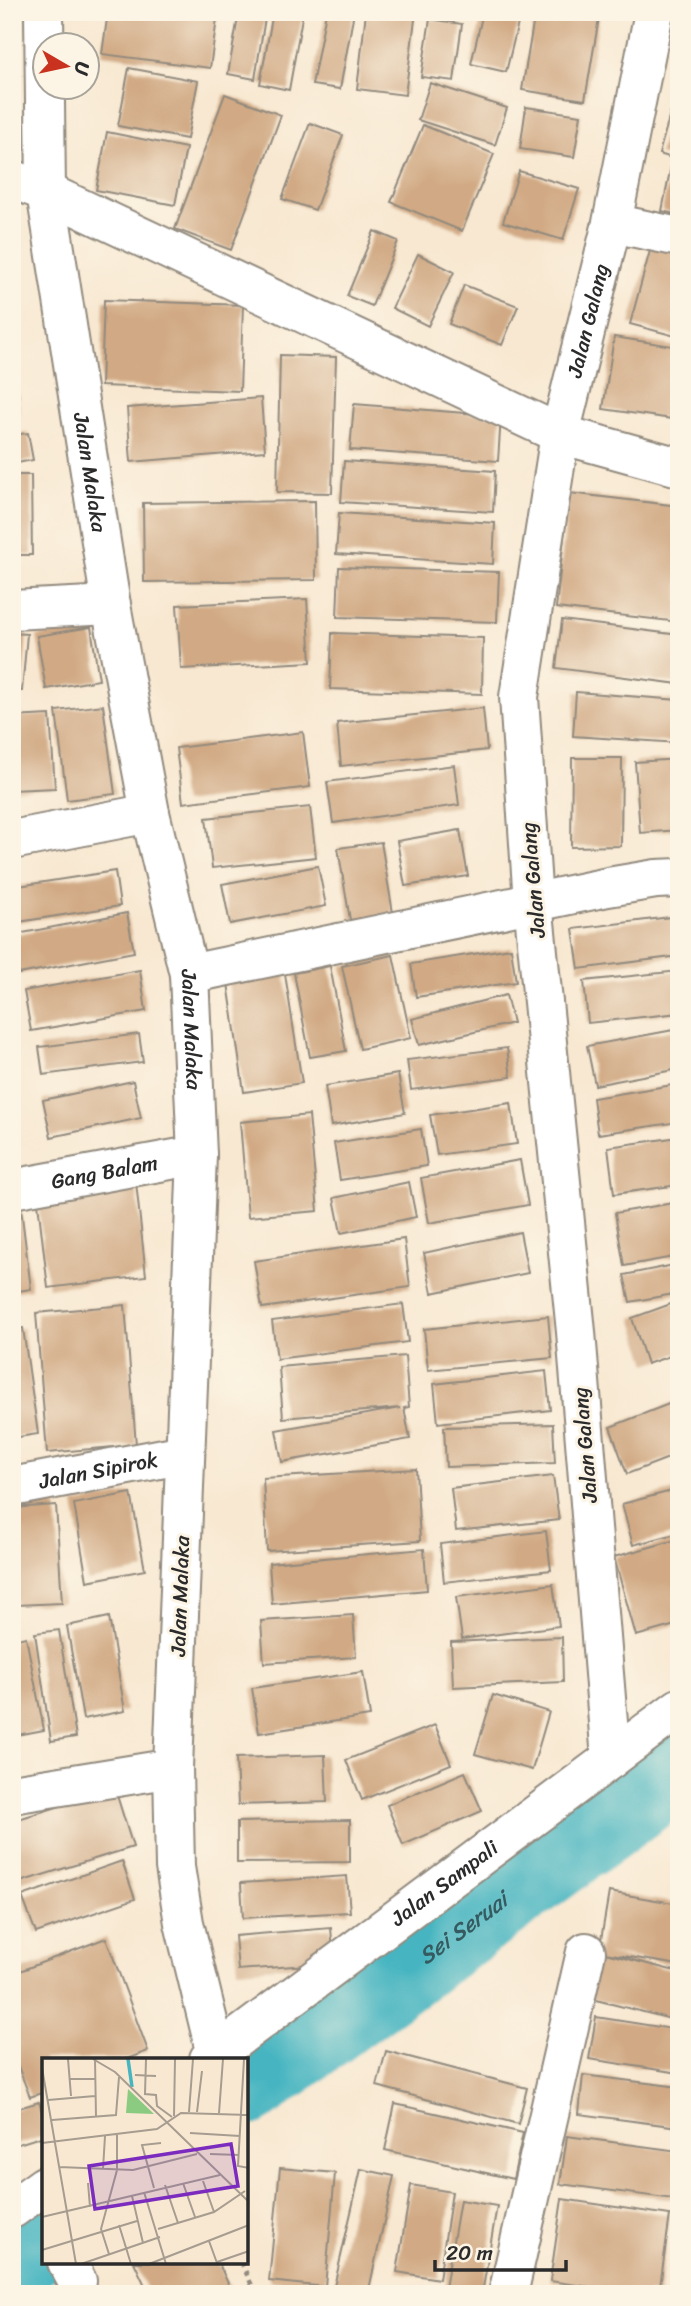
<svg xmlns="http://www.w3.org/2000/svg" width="691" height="2306" font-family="Sriracha,sans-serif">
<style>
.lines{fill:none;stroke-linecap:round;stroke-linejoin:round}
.river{stroke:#47b5c1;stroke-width:79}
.building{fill:#d1aa85}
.minor-casing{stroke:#928a7e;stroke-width:42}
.path{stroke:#928a7e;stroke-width:4.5;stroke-dasharray:5 5;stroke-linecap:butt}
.minor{stroke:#fff;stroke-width:38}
.labels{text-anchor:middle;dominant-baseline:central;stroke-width:6;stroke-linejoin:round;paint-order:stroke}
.street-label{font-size:21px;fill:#2b2b2b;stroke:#fcf5e5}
.water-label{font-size:23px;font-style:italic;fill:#355b60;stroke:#fcf5e5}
.inset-river{fill:none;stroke:#47b5c1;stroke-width:3.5}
.inset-road{fill:none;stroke:#a69c8f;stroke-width:2}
.view{fill:#7b2cbf;fill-opacity:0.15;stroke:#7b2cbf;stroke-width:3.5}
.inset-edge{fill:none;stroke:#2b2b2b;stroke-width:3.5}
</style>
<rect width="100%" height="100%" fill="#fcf5e5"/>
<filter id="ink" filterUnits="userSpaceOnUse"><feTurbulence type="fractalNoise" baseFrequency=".0143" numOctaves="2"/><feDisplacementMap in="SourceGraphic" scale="14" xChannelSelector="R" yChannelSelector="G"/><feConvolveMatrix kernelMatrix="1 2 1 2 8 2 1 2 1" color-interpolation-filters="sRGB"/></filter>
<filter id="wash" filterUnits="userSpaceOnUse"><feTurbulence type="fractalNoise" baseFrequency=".00686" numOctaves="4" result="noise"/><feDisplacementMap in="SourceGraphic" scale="28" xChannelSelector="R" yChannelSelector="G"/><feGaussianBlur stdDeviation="1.57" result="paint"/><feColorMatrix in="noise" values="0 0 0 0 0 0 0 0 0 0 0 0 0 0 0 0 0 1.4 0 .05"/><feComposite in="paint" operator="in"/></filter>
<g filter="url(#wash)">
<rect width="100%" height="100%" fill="#f8e8d1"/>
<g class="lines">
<g class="river">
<path id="s1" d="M247,2087L679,1769"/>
<path d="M12,2262L44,2238"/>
</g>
</g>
<g id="blocks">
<path class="building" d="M108,12H218L210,68L102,54Z
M239,12H266L255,79L228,74Z
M273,12H303L289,90L260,84Z
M326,12H354L340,89L312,85Z
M366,12H416L405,95L357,89Z
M483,12H508L520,15L506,72L471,64Z
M535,12H600L585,100L522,90Z
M430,19L462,24L454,81L421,77Z
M129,68L198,81L187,139L118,126Z
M430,83L507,108L495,145L418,120Z
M225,94L281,115L231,250L175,229Z
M526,107L581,115L574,157L520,149Z
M672,107L679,109V160L659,154Z
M310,123L343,135L315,210L282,199Z
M423,125L494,154L462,231L391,202Z
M107,132L186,148L175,205L96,190Z
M671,166L679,167V215L662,211Z
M519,171L579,189L563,240L503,222Z
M374,231L398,241L372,306L347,296Z
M651,247L679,254V337L630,324Z
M418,254L454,272L428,326L392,308Z
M464,285L518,306L502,345L449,324Z
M104,300L243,305L240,391L101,386Z
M614,337L679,347V420L603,409Z
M280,355L336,357L332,493L277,492Z
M12,363H16L20,417L12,418Z
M261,398L265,451L131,462L127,408Z
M354,404L501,416L498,461L350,450Z
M28,433L33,460L12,464V435Z
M344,461L495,471L493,512L341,502Z
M12,475H31L32,555H12Z
M569,493L679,506V622L556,608Z
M315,501L316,580L144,582L143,503Z
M339,513L495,523L493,564L336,554Z
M339,567L499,572L497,622L337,617Z
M307,599L311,662L181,669L177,605Z
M562,620L679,635V684L556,668Z
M91,627L99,680L46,689L37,636Z
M12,633L27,634L22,691H12Z
M332,633L483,638L482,694L330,689Z
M576,692L679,700V743L573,736Z
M103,705L115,794L67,800L56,711Z
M483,708L487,750L341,766L337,723Z
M50,715L55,788L12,790V717Z
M303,732L310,787L183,803L176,748Z
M572,758H622L621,846L571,847Z
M679,759V830L640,833L635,762Z
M454,765L459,805L333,823L327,782Z
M310,807L316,857L212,868L206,818Z
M460,830L468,876L405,886L397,841Z
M381,842L393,913L350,920L338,848Z
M318,866L326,906L230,924L222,884Z
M115,871L120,906L12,923V887Z
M127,913L134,952L19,974L12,935Z
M679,916V956L579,969L573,929Z
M511,948L516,982L416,997L411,964Z
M393,955L411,1038L360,1049L342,966Z
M330,966L346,1051L310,1057L294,973Z
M140,970L146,1011L31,1031L24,991Z
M679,971V1013L588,1023L584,981Z
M285,974L302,1083L244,1092L228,983Z
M506,995L513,1023L419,1045L412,1019Z
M679,1029V1069L595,1085L587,1046Z
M139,1034L143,1062L43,1075L39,1047Z
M507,1048L511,1077L411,1090L407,1060Z
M398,1074L405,1113L331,1126L325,1086Z
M133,1081L141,1118L51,1137L43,1100Z
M679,1084V1122L598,1134L593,1098Z
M511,1103L517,1144L437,1155L430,1115Z
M309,1115L318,1211L248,1217L240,1122Z
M421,1129L427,1166L340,1180L334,1143Z
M679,1137V1185L614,1194L608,1147Z
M520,1160L528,1205L429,1223L421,1178Z
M136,1182L146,1276L48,1288L37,1194Z
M409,1182L416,1217L341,1233L334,1198Z
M679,1202V1256L624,1266L615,1213Z
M21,1208L31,1289L12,1292V1209Z
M520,1232L528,1273L432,1293L424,1253Z
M404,1239L410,1287L262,1308L254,1261Z
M679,1264V1293L630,1302L624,1275Z
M679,1301V1353L647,1364L632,1318Z
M403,1304L408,1342L277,1359L272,1321Z
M125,1305L136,1445L47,1453L36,1313Z
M548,1316L552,1358L428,1370L424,1329Z
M23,1328L38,1434L12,1438V1329Z
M405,1356L409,1407L404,1408L410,1439L282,1462L276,1430L400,1408L283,1418L279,1367Z
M546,1371L550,1410L438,1423L434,1384Z
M679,1400V1454L627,1474L610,1427Z
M553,1424L555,1463L446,1467L444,1427Z
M416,1469L420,1541L267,1551L263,1478Z
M553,1476L559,1520L456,1531L451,1488Z
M679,1489V1533L633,1545L622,1504Z
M131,1493L145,1570L87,1581L74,1504Z
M56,1505L62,1603L16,1605L12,1508Z
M546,1531L551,1570L444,1582L440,1544Z
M679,1539V1624L636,1636L614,1557Z
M424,1549L427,1590L272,1604L269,1563Z
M553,1584L559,1626L462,1639L456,1597Z
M353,1615L356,1657L264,1663L261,1621Z
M109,1617L125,1711L83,1719L67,1626Z
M59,1630L76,1737L51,1741L35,1633Z
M26,1637L44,1730L12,1736V1640Z
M562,1637L563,1682L453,1687L451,1642Z
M363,1672L370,1716L259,1733L252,1688Z
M493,1695L549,1712L532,1770L475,1754Z
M435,1725L451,1764L362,1800L346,1760Z
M325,1755L327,1802L238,1805L236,1758Z
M465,1772L482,1811L403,1845L387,1805Z
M115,1789L133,1847L20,1882L12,1855V1821Z
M350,1820V1862L237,1863V1822Z
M122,1861L135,1899L36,1933L22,1896Z
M347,1876L350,1912L243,1918L241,1883Z
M609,1892L679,1904V1965L605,1953L679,1972V2021L588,1998L599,1952Z
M331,1928L334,1963L238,1970L235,1936Z
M106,1938L148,2051L127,2059H44V2092L30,2097L12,2051V1974Z
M596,2017L679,2030V2073L589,2059Z
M386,2051L527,2088L518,2124L377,2086Z
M583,2075L679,2087V2127L579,2114Z
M39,2102L44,2118V2136L12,2146V2110Z
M395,2104L523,2133L513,2179L385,2150Z
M567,2136L679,2151L673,2199L560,2184Z
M280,2168L335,2173L325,2287L269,2281Z
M361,2169L394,2176L368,2294H346L333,2291Z
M411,2185L452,2192L439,2279L397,2272Z
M562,2199L670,2215L659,2294H636L550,2281Z
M460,2200L497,2206L482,2294H444Z
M134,2262H218L233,2294H149Z"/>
</g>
</g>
<g filter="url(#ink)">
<use href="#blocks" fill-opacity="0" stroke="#928a7e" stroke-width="2"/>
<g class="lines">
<g class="minor-casing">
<g id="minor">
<path id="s2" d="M44,12L46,192L111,605L150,813L189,974L197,1155L173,1768L175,1867L184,1923L216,2054"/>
<path d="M12,179L46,192L560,434L679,467"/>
<path d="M612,223L679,237"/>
<path d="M12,610L111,605"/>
<path d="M12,840L150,813"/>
<path d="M189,974L608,887L656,879L679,878"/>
<path id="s3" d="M12,1189L197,1155"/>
<path id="s4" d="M12,1487L185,1454"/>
<path id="s5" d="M611,1759L576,1332L533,902L519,697L560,434L612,223L654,12"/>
<path d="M12,1794L173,1768"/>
<path id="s6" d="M209,2059L679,1708"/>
<path d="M12,2209L44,2186"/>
<path d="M67,2262L77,2281"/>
<path d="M508,2294L586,1952"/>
</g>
</g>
<path class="path" d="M241,2262L256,2294"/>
<use href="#minor" class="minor"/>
</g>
</g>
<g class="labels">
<g class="street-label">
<text stroke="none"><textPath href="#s5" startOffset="1449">Jalan Galang</textPath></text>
<text stroke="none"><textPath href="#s2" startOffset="464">Jalan Malaka</textPath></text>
<text transform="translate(533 880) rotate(-95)">Jalan Galang</text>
<text stroke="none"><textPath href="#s2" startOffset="1031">Jalan Malaka</textPath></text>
<text stroke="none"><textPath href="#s3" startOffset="94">Gang Balam</textPath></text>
<text transform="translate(585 1445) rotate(-95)">Jalan Galang</text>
<text stroke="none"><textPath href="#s4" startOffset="88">Jalan Sipirok</textPath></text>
<text transform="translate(180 1596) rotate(-88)">Jalan Malaka</text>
<text stroke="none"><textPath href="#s6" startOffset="294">Jalan Sampali</textPath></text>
</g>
<g class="water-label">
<text stroke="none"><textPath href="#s1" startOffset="268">Sei Seruai</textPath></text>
</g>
</g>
<g transform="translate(42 2058)">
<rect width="206" height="206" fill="#f8e8d1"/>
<path d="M86,31L112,56L84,55Z" fill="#8aca81"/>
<path class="inset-river" d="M86,1L90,29"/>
<path class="inset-road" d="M26,1L29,38M51,1L73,14L207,144M53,1L54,59M104,1L103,36L114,37L115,48L130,59M202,1L196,108L207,110M0,10L34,206M93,17L114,18M28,21H53M6,42L53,38M147,54L151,1M155,54L160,13M177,55L181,1M132,58L133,1M10,62L74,57L77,19M148,75L198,78M0,85L115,71L139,55L207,57M168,96L197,97M17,109L91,112L155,96M61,111L63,78M161,123L172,154M46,125L48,149M141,125L153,159M123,127L136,165M112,130L100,87L119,85M102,134L124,206M90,138L101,185M0,159L178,117M77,167L89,206M116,171L172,154L203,133M167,183L175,205M0,192L95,163M67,196L59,171L75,112V76M175,204L207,193M39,206L118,179M107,206L207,167"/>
<path class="view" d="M189,86L196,128L53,151L47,108Z"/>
<rect width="206" height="206" class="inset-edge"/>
</g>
<rect width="691" height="2306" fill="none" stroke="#fcf5e5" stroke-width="42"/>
<g transform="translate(66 66) rotate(99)"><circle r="33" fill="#fcf5e5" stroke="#a8a49b" stroke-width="2"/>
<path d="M0-5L12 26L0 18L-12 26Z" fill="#c8321e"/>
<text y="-10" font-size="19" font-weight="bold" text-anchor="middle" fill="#2b2b2b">U</text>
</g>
<path d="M435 2260v10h131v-10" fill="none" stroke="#2b2b2b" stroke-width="3.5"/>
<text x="446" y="2260" font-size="21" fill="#2b2b2b" stroke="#fcf5e5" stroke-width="5" paint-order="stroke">20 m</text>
</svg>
